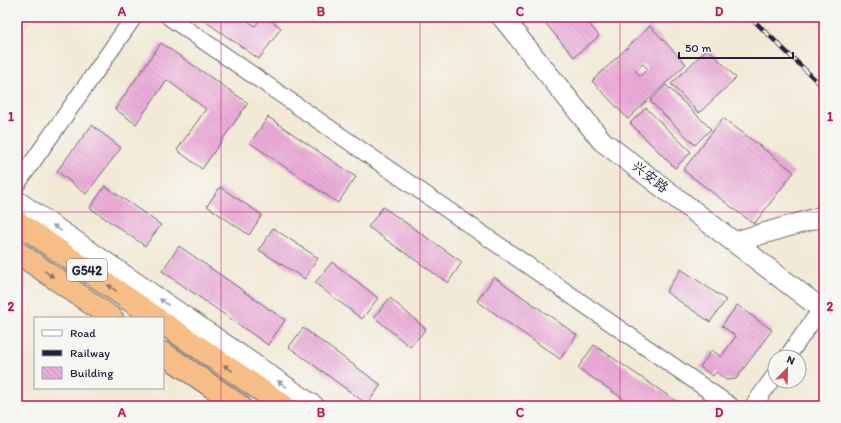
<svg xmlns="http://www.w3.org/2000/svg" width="841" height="423" font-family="Itim,'LXGW WenKai TC',sans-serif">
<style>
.building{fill:url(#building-back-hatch);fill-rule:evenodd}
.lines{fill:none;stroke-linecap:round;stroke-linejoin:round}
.minor-casing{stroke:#6b6871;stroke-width:18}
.tertiary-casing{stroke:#6b6871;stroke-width:22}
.trunk-casing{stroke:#6b6871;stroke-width:24}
.minor{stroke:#fff;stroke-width:16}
.tertiary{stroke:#fff;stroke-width:20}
.trunk{stroke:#f6be86;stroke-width:22}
.rail-casing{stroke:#22223b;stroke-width:4.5}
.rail{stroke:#f6f6f2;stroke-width:3;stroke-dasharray:9;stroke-linecap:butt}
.oneway{fill:#9c9ca7}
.oneway2{fill:#8c7060}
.grid{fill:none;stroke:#c2185b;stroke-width:1;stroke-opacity:0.55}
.labels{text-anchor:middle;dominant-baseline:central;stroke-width:3;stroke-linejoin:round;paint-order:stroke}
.shield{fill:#f6f6f2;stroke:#626272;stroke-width:1}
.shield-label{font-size:13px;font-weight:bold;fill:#22223b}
.street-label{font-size:14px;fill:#22223b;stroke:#f6f6f2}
.neatline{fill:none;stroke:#c2185b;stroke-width:1.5}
.grid-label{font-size:13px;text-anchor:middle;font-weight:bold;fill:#c2185b}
</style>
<defs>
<pattern id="building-back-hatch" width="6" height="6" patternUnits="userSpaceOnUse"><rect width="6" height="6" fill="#ebabd8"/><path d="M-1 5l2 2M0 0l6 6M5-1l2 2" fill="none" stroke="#c993ba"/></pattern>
</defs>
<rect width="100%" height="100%" fill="#f6f6f2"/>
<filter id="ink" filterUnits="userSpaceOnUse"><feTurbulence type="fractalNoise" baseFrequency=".025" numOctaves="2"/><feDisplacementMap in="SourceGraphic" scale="8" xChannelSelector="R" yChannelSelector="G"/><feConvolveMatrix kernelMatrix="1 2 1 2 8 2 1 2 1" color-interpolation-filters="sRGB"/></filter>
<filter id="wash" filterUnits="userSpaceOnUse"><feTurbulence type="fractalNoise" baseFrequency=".012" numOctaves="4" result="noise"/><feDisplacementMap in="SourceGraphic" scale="16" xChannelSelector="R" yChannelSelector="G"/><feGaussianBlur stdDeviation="0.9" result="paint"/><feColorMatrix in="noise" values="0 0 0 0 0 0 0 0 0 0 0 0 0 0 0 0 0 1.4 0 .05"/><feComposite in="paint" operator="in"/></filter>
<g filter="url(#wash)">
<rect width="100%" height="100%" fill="#f2e9d6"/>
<g id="blocks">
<path class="building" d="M199,17H242L255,26L262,17H266L281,28L259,59Z
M540,17H584L599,36L574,57Z
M650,26L686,64L628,119L592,81ZM643,64L648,69L640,76L635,71Z
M161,43L248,103L202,169L177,150L206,109L167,80L136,124L115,109Z
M708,48L736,78L699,113L671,84Z
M666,85L711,129L695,145L650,101Z
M646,108L691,152L675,168L630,123Z
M268,117L356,177L338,203L250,143Z
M723,118L794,172L754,224L683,170Z
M92,125L121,148L86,194L57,171Z
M105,186L161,225L145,246L90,208Z
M220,187L262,215L249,235L207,206Z
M383,207L462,262L448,283L368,227Z
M273,228L318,258L305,279L259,250Z
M179,246L285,320L268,345L162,271Z
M332,262L378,298L362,319L315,283Z
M681,269L726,300L710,322L666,292Z
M494,277L577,335L560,359L477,301Z
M390,298L426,329L410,347L374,317Z
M737,305L772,330L736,379L726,380L716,372L713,376L700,367L712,350L721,357L736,336L722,326Z
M303,328L381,385L367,404L289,347Z
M594,345L683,406H634L578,368Z"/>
</g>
</g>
<g filter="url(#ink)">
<use href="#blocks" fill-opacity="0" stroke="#6b6871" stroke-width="1"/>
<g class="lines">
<g class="minor-casing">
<path id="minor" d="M169,17L731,406
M17,184L134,17
M787,357L821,309
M753,406L775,375"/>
</g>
<g class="tertiary-casing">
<path id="tertiary" d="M502,17L602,141L824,311
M17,201L314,406
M734,242L824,216"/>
</g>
<g class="trunk-casing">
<path id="trunk" d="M17,222L156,318
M17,252L112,318
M163,323L284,406
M163,353L240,406"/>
</g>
<use href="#minor" class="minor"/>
<use href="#tertiary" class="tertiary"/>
<use href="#trunk" class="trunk"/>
<g class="rail-casing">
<path id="rail" d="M750,17L824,88"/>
</g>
<use href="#rail" class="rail"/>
</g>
<defs><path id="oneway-solid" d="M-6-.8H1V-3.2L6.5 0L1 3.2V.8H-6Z"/></defs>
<g class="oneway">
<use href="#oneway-solid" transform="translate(57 228) rotate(-145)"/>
<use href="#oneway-solid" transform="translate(164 302) rotate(-145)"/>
<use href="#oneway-solid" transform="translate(282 384) rotate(-145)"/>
</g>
<g class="oneway2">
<use href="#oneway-solid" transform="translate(49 274) rotate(35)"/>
<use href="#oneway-solid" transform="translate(112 288) rotate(-145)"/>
<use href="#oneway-solid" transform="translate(228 368) rotate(-145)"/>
</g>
</g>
<path class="grid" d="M221,17V406M420,17V406M620,17V406M17,212H824"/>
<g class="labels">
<rect class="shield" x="67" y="259" width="40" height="22" rx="3"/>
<g class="shield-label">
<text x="87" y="270">G542</text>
</g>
<g class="street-label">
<text transform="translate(650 177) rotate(38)">兴安路</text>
</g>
</g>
<rect width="841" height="423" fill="none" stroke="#f6f6f2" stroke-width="44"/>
<rect x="34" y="317" width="130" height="72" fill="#f6f6f2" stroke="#a1a1a9"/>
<rect x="42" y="330" width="20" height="6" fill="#ffffff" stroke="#a1a1a9"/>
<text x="70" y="337" font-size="12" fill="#22223b">Road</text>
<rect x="42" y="350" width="20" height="6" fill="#22223b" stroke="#a1a1a9"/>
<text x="70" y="357" font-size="12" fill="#22223b">Railway</text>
<rect x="42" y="367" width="20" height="12" fill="url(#building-back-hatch)" stroke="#a1a1a9"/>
<text x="70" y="377" font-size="12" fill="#22223b">Building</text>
<g transform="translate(787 369) rotate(23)"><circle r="19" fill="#f6f6f2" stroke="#a1a1a9"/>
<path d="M0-3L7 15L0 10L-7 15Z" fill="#d1495b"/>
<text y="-6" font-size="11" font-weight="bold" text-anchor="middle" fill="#22223b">N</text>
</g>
<path d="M679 52v6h114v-6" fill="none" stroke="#22223b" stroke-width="2"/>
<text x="685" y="52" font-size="12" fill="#22223b" stroke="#f6f6f2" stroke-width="3" paint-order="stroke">50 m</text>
<rect x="22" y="22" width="797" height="379" class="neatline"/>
<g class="grid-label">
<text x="122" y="16">A</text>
<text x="321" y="16">B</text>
<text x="520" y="16">C</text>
<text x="719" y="16">D</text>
<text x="11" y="121">1</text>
<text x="830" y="121">1</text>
<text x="11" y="311">2</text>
<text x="830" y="311">2</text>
<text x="122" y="417">A</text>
<text x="321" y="417">B</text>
<text x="520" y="417">C</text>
<text x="719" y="417">D</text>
</g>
</svg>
